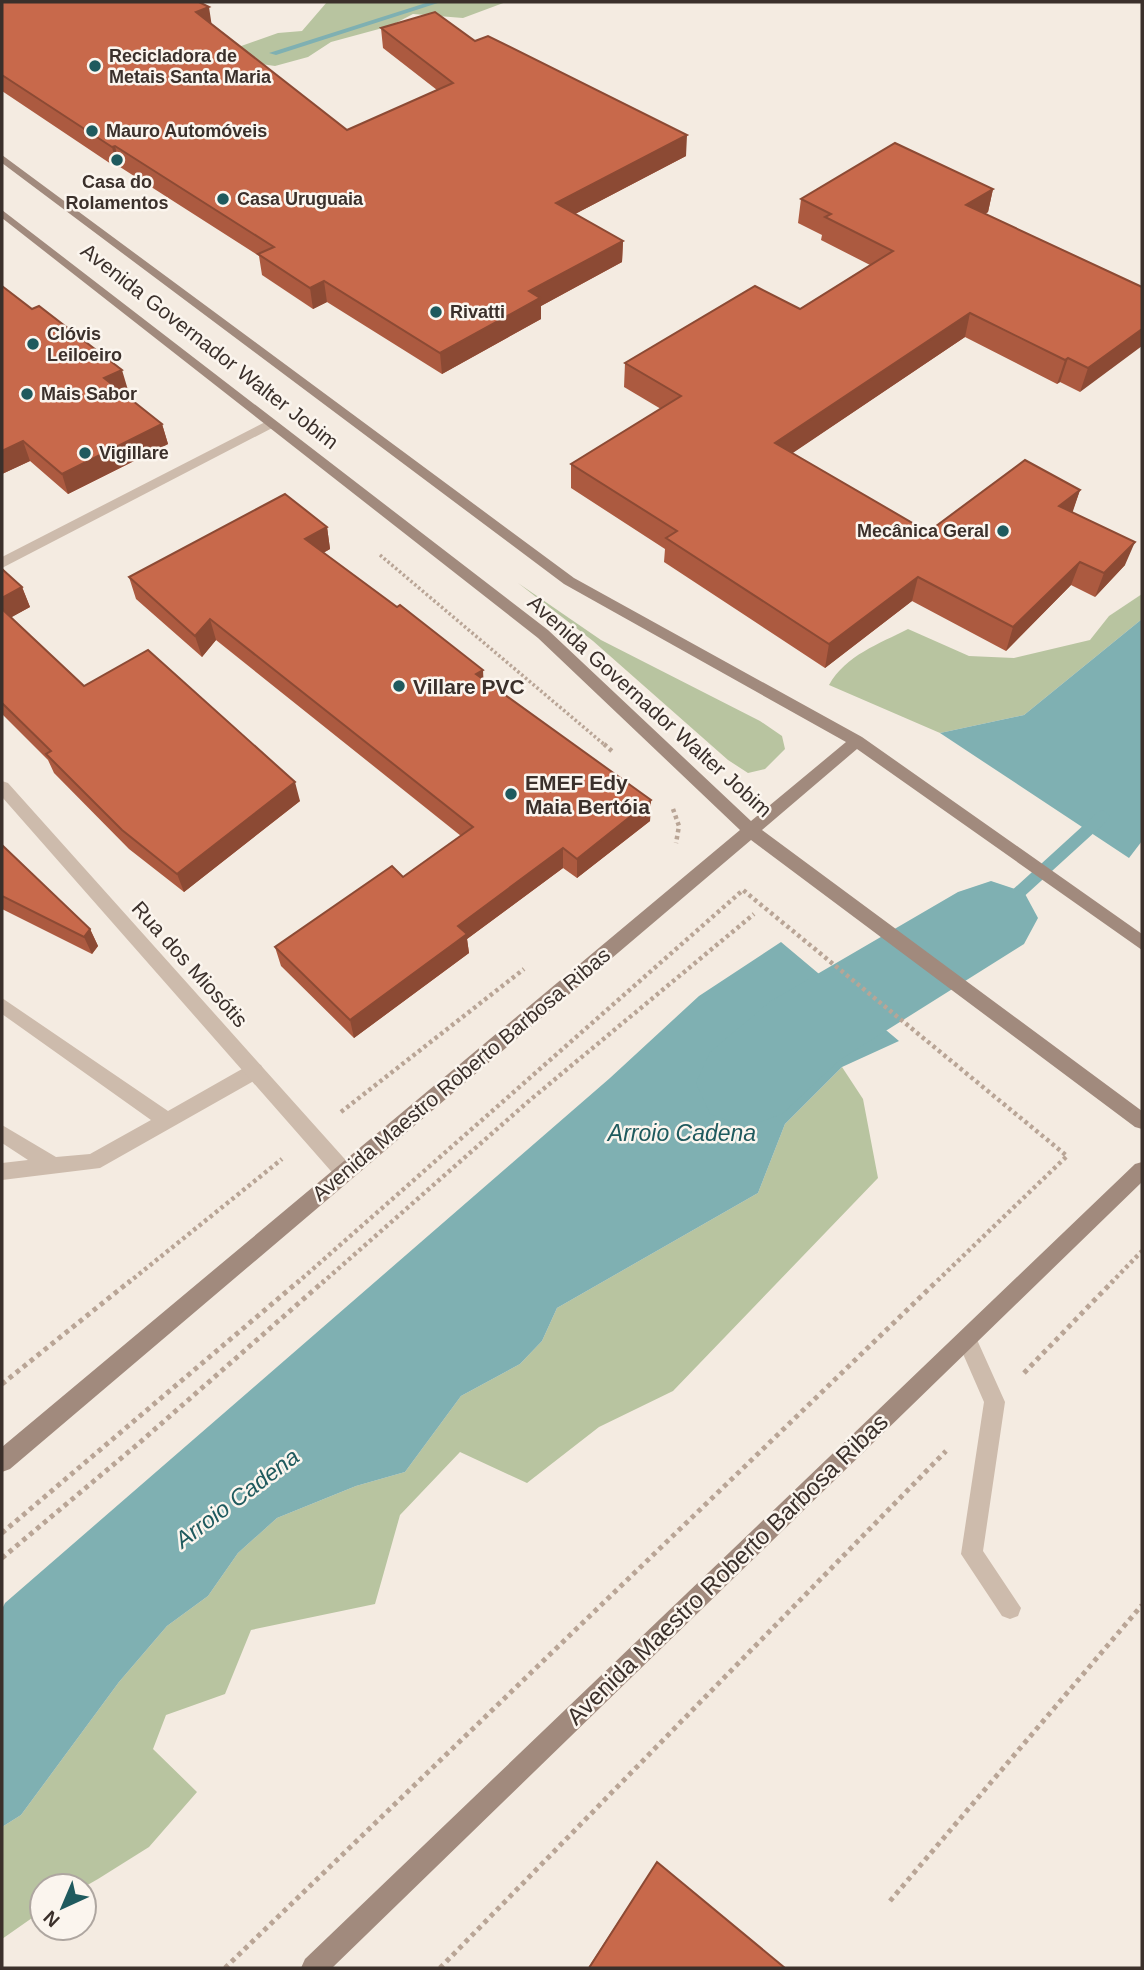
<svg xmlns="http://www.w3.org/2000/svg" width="1144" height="1970" font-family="Arial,sans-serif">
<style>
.green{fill:#b8c4a0}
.water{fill:#7fb0b2}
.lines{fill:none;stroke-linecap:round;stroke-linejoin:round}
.stream{fill:#7fb0b2;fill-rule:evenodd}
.river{fill:#7fb0b2;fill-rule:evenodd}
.path-far2{stroke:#b9a596;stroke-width:3.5;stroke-dasharray:2.5 2.5;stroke-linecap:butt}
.path-far1{stroke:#b9a596;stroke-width:4.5;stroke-dasharray:3.5 3.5;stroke-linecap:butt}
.path{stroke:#b9a596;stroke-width:5;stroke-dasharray:4.5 4.5;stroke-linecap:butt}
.lane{fill:#cdbbac;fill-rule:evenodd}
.street{fill:#cdbbac;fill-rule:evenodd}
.secondary{fill:#a18a7d;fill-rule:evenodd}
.wall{fill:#ac5a40}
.shaded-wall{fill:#8c4a34}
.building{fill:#c8694b;stroke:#8c4a34;stroke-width:2}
.poi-dot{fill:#1f5a5e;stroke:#fbf5ee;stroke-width:2.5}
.labels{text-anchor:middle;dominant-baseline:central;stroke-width:5;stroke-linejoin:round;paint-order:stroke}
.far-poi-label{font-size:18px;font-weight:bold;fill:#3b302b;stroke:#fbf5ee;text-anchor:start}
.street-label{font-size:21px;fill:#3b302b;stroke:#fbf5ee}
.poi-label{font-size:21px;font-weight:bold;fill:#3b302b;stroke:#fbf5ee;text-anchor:start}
.water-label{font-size:23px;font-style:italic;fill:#1f5a5e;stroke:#fbf5ee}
.near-street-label{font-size:24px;fill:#3b302b;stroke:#fbf5ee}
</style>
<rect width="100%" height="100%" fill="#f4ebe1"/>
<path class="green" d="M327,2H506L463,18L413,14L390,26L331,42L308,57L275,66L254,63L230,50L278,33L302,31Z
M518,583L601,640L760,721L782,736L785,749L765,769L748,773L728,760L593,641Z
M1142,594V619L1024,715L940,733L829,685C846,655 879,644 908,629L969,656L1014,658L1090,640L1109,616Z
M842,1067L863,1099L878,1178L673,1391L599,1427L527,1483L460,1452L400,1515L375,1604L251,1630L225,1694L166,1715L153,1749L197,1792L149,1847L98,1879L84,1887L42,1886V1911L2,1939V1827L21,1815L119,1682L167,1626L208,1596L238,1553L277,1518L356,1486L405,1472L461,1396L520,1364L542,1341L557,1308L758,1193L785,1124Z"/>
<path class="water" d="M1142,619V841L1129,858L940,733L1024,715Z
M781,942L899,1041L842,1067L785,1124L758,1193L557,1308L542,1341L520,1364L461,1396L405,1472L356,1486L277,1518L238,1553L208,1596L167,1626L119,1682L21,1815L2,1827V1609L5,1603L610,1078L699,996Z"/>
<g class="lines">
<path class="stream" d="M429,2H441L276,55L269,53Z
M1103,810L1110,816L1108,820L996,922H986L983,918L986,914L1098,812Z"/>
<path class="river" d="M991,881L1024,892L1038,918L1024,944L841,1059L782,1114L746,1127L710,1114L696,1083L710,1052L771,1001L958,892Z"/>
<path class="path-far2" d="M380,555L606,746"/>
<path class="path-far1" d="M604,744L614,753
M673,809L679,826L676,843
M341,1112L524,969
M128,1283L282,1159
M297,1283L743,890L1067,1156L935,1283
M322,1283L530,1100L754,914
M1111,1283L1142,1251"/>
<path class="path" d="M1024,1373L1113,1281
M2,1384L130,1281
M2,1533L299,1281
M2,1558L138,1444L324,1281
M890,1901L1142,1605
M225,1968L937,1281
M440,1968L946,1451"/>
<path class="lane" d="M2,998L168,1111L249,1065L255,1063L261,1065L264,1071L261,1077L100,1168L2,1180V1163L28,1160L2,1143V1125L56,1157L90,1154L151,1120L2,1014Z
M967,1330L974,1333L1005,1402L983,1551L1021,1608L1018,1616L1010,1619L1002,1616L961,1554L984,1402L957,1340L960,1333Z"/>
<path class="street" d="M271,419L277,423L276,426L2,568V557Z
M2,781L8,783L351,1166L354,1172L351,1178L344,1181L337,1178L2,797Z"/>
<path class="secondary" d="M2,155L574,578L862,737L1142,934V950L857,749L762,830L1142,1111V1129L1135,1127L751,840L10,1469L2,1472V1447L740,830L538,638L2,218V210L548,630L751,821L846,742L564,584L2,163Z
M1142,1162V1182L332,1968H301L305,1959L1135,1164Z"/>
</g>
<path class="wall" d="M2,2L212,24L347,130L437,90L383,48L381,28L475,41L686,156L575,214L623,241L622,262L541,306V319L442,374L327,302L313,309L262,275L259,256L120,167L117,168L2,91Z
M993,189L988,212L985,214L1142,287L1080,392L1060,382L1057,384L965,337L792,453L928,532L1080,490L1072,512L1125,565L1095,597L1071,585L1006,651L912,601L825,668L664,562L665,549L571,488V464L661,409L624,387L625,363L800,309L870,265L821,240L822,235L798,223L801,199Z
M2,286L128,390L122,392L162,424L168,444L68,494L30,461L2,474Z
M327,527L330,549L323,553L484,680L651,800L650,821L577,878L563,868L467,939L469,953L354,1038L281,966L275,947L403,877L461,836L216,640L202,657L136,599L129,577Z
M2,569L22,587L30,607L11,617L84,686L300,801L184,892L129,849L54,773L48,760L2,714Z
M2,845L90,929L98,946L92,954L2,909Z
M657,1862L785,1968H588Z"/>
<path class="shaded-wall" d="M209,7L212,27L196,12Z
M687,135L686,156L556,224V203Z
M115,146L120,167L117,168L112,147Z
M993,189L988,212L961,228L966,205Z
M623,241L622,262L541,306V319L442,374L440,353L529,291Z
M324,281L327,302L313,309L310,288Z
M970,313L965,337L772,467L775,443Z
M1142,329V346L1080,392L1088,368Z
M1068,358L1060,382L1057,384L1065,360Z
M122,370L128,390L110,398L104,378Z
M162,424L168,444L68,494L62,474Z
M23,441L30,461L2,474V451Z
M1080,490L1072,514L1059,506Z
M327,527L330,549L309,561L305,539Z
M1135,542L1125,565L1095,597L1104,573Z
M1080,562L1071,585L1006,651L1013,627Z
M918,577L912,601L825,668L829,644Z
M22,587L30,607L3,622L2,619V598Z
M210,619L216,640L202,657L195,636Z
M483,670L484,691L476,674Z
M295,782L300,801L184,892L177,874Z
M651,800L650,821L577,878V859Z
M563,848V868L467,939L469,953L354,1038L350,1020L458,926Z
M90,929L98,946L92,954L84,937Z"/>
<path class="building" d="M2,2H199L209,7L196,12L347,130L453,83L381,28L435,12L475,41L488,36L687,135L556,203L623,241L529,291L540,298L440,353L324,281L310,288L258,254L274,247L115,146L112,147L2,75Z
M895,143L993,189L966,205L1142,287V329L1088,368L1068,358L1065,360L970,313L775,443L928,532L1025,460L1080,490L1059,506L1135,542L1104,573L1080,562L1013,627L918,577L829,644L666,538L677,531L571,464L681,396L625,363L755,286L800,309L893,251L825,217L831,214L801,199Z
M2,286L32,309L39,306L122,370L104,378L162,424L62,474L23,441L2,451Z
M285,494L327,527L305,539L397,607L400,605L483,670L476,674L651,800L577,859L563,848L458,926L467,934L350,1020L275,947L392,866L403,877L473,827L210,619L195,636L129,577Z
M2,569L22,587L2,598Z
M2,609L84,686L148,650L295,782L177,874L122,830L46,754L51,751L2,703Z
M2,845L90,929L84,937L2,896Z
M657,1862L785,1968H589Z"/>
<g class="poi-dot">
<circle cx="95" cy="66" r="7"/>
<circle cx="92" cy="131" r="7"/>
<circle cx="117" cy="160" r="7"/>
<circle cx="223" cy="199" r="7"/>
<circle cx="436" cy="312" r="7"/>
<circle cx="33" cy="344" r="7"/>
<circle cx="27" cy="394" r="7"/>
<circle cx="85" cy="453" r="7"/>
<circle cx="1003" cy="531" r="7"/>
<circle cx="399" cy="686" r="7"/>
<circle cx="511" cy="794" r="7"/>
</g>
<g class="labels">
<g class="far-poi-label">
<text x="109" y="56">Recicladora de<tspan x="109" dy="21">Metais Santa Maria</tspan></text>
<text x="106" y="131">Mauro Automóveis</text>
<text x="117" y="182" text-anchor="middle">Casa do<tspan x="117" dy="21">Rolamentos</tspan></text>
<text x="237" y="199">Casa Uruguaia</text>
<text x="450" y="312">Rivatti</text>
<text x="47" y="334">Clóvis<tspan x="47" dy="21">Leiloeiro</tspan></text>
<text x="41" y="394">Mais Sabor</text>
<text x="99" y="453">Vigillare</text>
<text x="989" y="531" text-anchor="end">Mecânica Geral</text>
</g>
<g class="street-label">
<text transform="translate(210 346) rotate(38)">Avenida Governador Walter Jobim</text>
<text transform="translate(650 706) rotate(42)">Avenida Governador Walter Jobim</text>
<text transform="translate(190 964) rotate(48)">Rua dos Miosótis</text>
<text transform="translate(461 1074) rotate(-40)">Avenida Maestro Roberto Barbosa Ribas</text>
</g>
<g class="poi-label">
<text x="413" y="686">Villare PVC</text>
<text x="525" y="782">EMEF Edy<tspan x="525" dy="24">Maia Bertóia</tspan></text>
</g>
<g class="water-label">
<text x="682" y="1133">Arroio Cadena</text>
<text transform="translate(237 1498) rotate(-37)">Arroio Cadena</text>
</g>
<g class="near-street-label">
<text transform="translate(727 1569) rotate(-44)">Avenida Maestro Roberto Barbosa Ribas</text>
</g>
</g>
<rect width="1144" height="1970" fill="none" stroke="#3b302b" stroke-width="7"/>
<g transform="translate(63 1907) rotate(224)"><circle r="33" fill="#fbf5ee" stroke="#aea6a0" stroke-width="2"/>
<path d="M0-5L12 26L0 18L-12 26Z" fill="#1f5a5e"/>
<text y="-10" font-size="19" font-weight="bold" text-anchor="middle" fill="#3b302b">N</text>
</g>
</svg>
